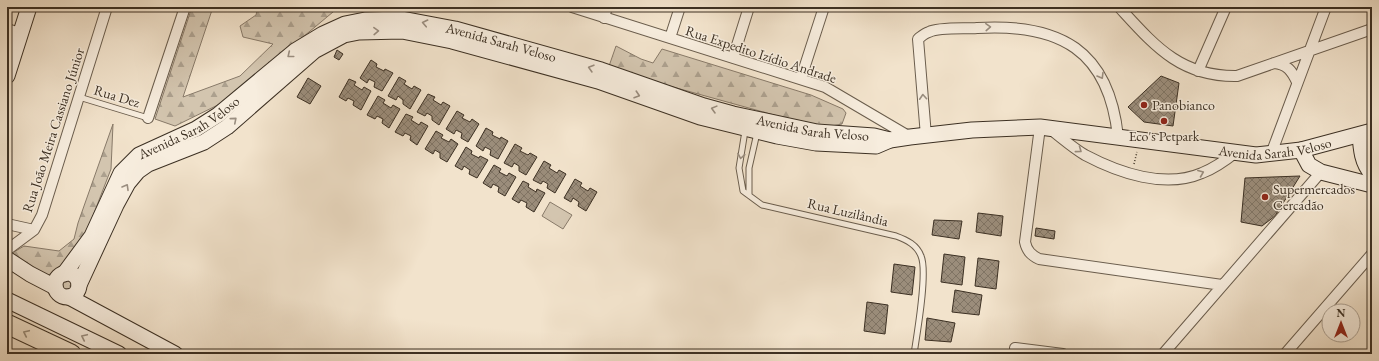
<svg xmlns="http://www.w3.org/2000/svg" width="1379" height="361" font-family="'EB Garamond',serif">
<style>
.grass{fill:url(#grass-dots);stroke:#887a69}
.forest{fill:url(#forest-firs);stroke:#887a69}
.park{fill:#d3c5af;stroke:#887a69}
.building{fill:url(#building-cross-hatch);stroke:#3c3023}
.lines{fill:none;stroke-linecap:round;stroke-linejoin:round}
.lane-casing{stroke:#6a5d4d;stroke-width:7}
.street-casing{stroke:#6a5d4d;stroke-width:12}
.secondary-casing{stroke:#3c3023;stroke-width:17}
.highway-casing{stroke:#3c3023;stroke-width:21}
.path{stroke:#3c3023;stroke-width:1.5;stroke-dasharray:1 2;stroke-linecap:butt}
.lane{stroke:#f7edde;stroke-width:5}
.street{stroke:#f7edde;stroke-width:10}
.secondary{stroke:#f7edde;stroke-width:15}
.highway{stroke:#f2e3cc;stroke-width:19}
.oneway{stroke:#9a8e80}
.oneway2{stroke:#978a78}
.poi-dot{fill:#8f2418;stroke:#f7edde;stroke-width:1.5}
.labels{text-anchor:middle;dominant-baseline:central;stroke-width:3;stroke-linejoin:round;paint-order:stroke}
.street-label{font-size:14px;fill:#3c3023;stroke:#f7edde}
.poi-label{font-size:14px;fill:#3c3023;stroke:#f7edde;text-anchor:start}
</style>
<defs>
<pattern id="grass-dots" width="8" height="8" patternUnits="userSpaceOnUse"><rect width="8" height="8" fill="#d3c5af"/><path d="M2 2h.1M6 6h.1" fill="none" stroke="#aca08e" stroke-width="1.8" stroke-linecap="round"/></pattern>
<pattern id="forest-firs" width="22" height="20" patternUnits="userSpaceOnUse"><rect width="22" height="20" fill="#d3c5af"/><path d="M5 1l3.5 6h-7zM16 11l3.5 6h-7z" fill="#aca08e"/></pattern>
<pattern id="building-cross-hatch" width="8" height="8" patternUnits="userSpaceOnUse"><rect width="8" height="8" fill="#9b8d7b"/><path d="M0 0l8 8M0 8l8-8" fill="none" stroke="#807464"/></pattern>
</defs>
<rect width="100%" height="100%" fill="#f2e3cc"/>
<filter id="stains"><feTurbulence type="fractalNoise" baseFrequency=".005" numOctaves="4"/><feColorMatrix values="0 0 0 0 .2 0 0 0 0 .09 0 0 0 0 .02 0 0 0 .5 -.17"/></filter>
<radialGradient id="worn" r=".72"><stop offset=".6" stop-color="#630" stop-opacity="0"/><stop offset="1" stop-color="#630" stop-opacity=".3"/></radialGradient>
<path class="grass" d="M60 285a7 7 0 1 1 14 0a7 7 0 1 1-14 0Z"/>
<path class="forest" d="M192,7H213L183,97L240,76L273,44L243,37L240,26L256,15L258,7H339L226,101L175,126L155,119Z
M616,46L641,59L653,63L662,49L811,95L843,109L846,113L842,124L821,128L608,69Z
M113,124L111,169L84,239L54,281L13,257L14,252L24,246L59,251L74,239L78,223Z"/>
<path class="park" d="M550,202L572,215L563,229L542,216Z"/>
<path class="building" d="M337,50L343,54L339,60L334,57Z
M371,60L377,64L376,67L384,71L385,69L393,73L382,91L374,87L375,82L369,79L367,83L360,78Z
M1161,76L1179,83L1173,126L1144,122L1128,107Z
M399,77L406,81L404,84L412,89L414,86L421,90L410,109L403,104V100L398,96L396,100L388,96Z
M308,78L321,86L310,104L297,97Z
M349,79L356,82L354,85L362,90L364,87L371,91L361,110L353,105L354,101L348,98L346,101L339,97Z
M428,94L435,97L433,100L441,105L443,102L450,106L439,125L432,120V116L427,113L425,116L417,112Z
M378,96L385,100L383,103L391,108L393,105L400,109L389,128L382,123L383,119L377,116L375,119L367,115Z
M457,111L464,115L462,118L470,122L472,119L479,124L468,142L461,138L462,133L456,130L454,134L446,129Z
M406,114L413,117L411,120L419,125L421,122L428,126L417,145L410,140L411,136L405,133L403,136L395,132Z
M486,128L493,132L492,135L500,139L501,137L508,141L498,159L490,155L491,150L485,147L483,151L476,146Z
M436,131L443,135L441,138L449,142L451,139L458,144L447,162L440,158V153L435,150L433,154L425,149Z
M515,144L522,148L520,151L528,155L530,153L537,157L526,175L519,171V166L514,163L512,167L504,163Z
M466,147L472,151L471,154L479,158L480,156L488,160L477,178L469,174L470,170L464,166L462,170L455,166Z
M544,161L551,165L549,168L557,173L559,170L566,174L555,193L547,188L548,184L543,181L541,184L533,180Z
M494,165L501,169L499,172L507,176L509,173L516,177L505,196L498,192L499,187L493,184L491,188L483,183Z
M1300,176L1275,216L1262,226L1241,222L1245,178Z
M575,179L582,183L580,186L588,191L590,188L597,192L586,211L578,206L579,202L573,198L571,202L564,198Z
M523,181L529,184L528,187L536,192L537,189L545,193L534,212L526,207L527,203L521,200L519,203L512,199Z
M978,213L1003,216L1001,236L976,232Z
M934,220L962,221L959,239L932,235Z
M1036,228L1055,231L1054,239L1035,236Z
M944,254L965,257L962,285L941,282Z
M978,258L999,261L996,289L975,286Z
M894,264L915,267L912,295L891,292Z
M955,290L982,295L979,315L952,312Z
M867,302L888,305L885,334L864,331Z
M927,318L955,323L951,342L925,340Z"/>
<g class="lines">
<g class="lane-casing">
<path id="lane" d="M79,97L148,118
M745,131L739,168L743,191L762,205L896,236C907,240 917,245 921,256C928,272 917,334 914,354
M749,195V168L757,133"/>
</g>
<g class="street-casing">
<path id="street" d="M572,7L825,87L910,137
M1119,7C1154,45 1180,77 1237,76L1372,29
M604,18L607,7
M7,29L20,33
M670,38L680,7
M733,58L749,7
M1274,63C1287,64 1292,71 1297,82
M1198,71L1226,7
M801,78L824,7
M148,118L185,7
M1040,127L1025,242C1027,251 1031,255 1039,259L1222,285
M1050,129C1062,138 1073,148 1085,155C1119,173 1165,189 1202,173C1215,168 1226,160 1236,152
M926,136L918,39C922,36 925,33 929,32C939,27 965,29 977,28C1060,23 1109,50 1118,137
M1271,154L1326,7
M7,224L34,230
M7,250L34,230L42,215L107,7
M1015,348L1063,354
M1163,354L1321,172
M1285,354L1372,254"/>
</g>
<g class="secondary-casing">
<g id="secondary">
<path d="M7,76L29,7"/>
<path d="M1360,135C1361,149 1362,163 1372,174"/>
<path d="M1301,150L1309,165L1321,172L1372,185"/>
<path d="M7,259L30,274L55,287"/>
<circle cx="67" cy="285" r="12"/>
<path id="s1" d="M64,274L92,236L121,173L139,155L196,129L218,115L295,51L323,34L345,24L365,20L402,19L455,29L601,70L704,106L733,114L817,132L874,136L890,140"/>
<path id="s2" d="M79,285L116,205L128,183L138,171L148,164L204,142L227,127L314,51L344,35L359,32L402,31L452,41L598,81L700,117L777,136L816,143L876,146L890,140L910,137L972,130L1040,127L1256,155L1301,150L1372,131"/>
<path d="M69,297L175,354"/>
<path d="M7,300L119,354"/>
</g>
</g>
<g class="highway-casing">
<path id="highway" d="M7,324L71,354"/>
</g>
<path class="path" d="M1134,164L1137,152"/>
<use href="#lane" class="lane"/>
<use href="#street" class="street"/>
<use href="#secondary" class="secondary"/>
<use href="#highway" class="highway"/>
</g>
<defs><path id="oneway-chevron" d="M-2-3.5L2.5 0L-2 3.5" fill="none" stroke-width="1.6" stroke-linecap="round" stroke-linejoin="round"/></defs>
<g class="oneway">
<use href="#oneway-chevron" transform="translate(425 23) rotate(-168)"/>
<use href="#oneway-chevron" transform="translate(988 27) rotate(-3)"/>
<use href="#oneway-chevron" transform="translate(376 31) rotate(-2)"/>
<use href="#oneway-chevron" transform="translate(290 55) rotate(141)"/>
<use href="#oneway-chevron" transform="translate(591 68) rotate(-164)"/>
<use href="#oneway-chevron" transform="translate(1101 76) rotate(59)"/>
<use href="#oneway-chevron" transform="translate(637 95) rotate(18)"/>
<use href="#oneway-chevron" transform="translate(923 97) rotate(-94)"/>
<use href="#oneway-chevron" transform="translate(714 109) rotate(-165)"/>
<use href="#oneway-chevron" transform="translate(234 120) rotate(-41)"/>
<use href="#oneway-chevron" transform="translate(1079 150) rotate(36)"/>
<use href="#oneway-chevron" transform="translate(741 156) rotate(99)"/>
<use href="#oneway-chevron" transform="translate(1201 173) rotate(-22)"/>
<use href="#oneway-chevron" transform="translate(126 187) rotate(-60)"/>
<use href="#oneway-chevron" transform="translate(84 337) rotate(-155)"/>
</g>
<use class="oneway2" href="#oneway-chevron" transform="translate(26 333) rotate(-155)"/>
<g class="poi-dot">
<circle cx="1144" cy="105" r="4"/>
<circle cx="1164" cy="121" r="4"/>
<circle cx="1265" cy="197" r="4"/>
</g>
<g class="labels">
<g class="street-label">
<text stroke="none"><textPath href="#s1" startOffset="547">Avenida Sarah Veloso</textPath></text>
<text transform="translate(761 54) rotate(18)">Rua Expedito Izídio Andrade</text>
<text transform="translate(117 96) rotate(17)">Rua Dez</text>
<text stroke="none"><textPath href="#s1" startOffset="199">Avenida Sarah Veloso</textPath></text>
<text stroke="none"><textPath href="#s1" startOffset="871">Avenida Sarah Veloso</textPath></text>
<text transform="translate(53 130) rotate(-72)">Rua João Meira Cassiano Júnior</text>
<text stroke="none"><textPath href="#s2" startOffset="1329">Avenida Sarah Veloso</textPath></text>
<text transform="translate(848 212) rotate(13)">Rua Luzilândia</text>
</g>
<g class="poi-label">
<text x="1152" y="105">Panobianco</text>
<text x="1164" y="136" text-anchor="middle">Eco's Petpark</text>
<text x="1273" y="189">Supermercados<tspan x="1273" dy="16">Cercadão</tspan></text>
</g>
</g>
<rect width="1379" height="361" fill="none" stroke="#f2e3cc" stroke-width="24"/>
<rect x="8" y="8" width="1363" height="345" fill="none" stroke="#3c3023" stroke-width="2"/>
<rect x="12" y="12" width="1355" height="337" fill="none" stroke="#3c3023"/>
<g transform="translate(1341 323)"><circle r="19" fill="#f7edde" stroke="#aca193"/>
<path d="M0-3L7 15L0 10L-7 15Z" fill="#8f2418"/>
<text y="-6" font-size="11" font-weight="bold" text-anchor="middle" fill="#3c3023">N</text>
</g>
<rect width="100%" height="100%" filter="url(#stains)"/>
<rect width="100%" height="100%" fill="url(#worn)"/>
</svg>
